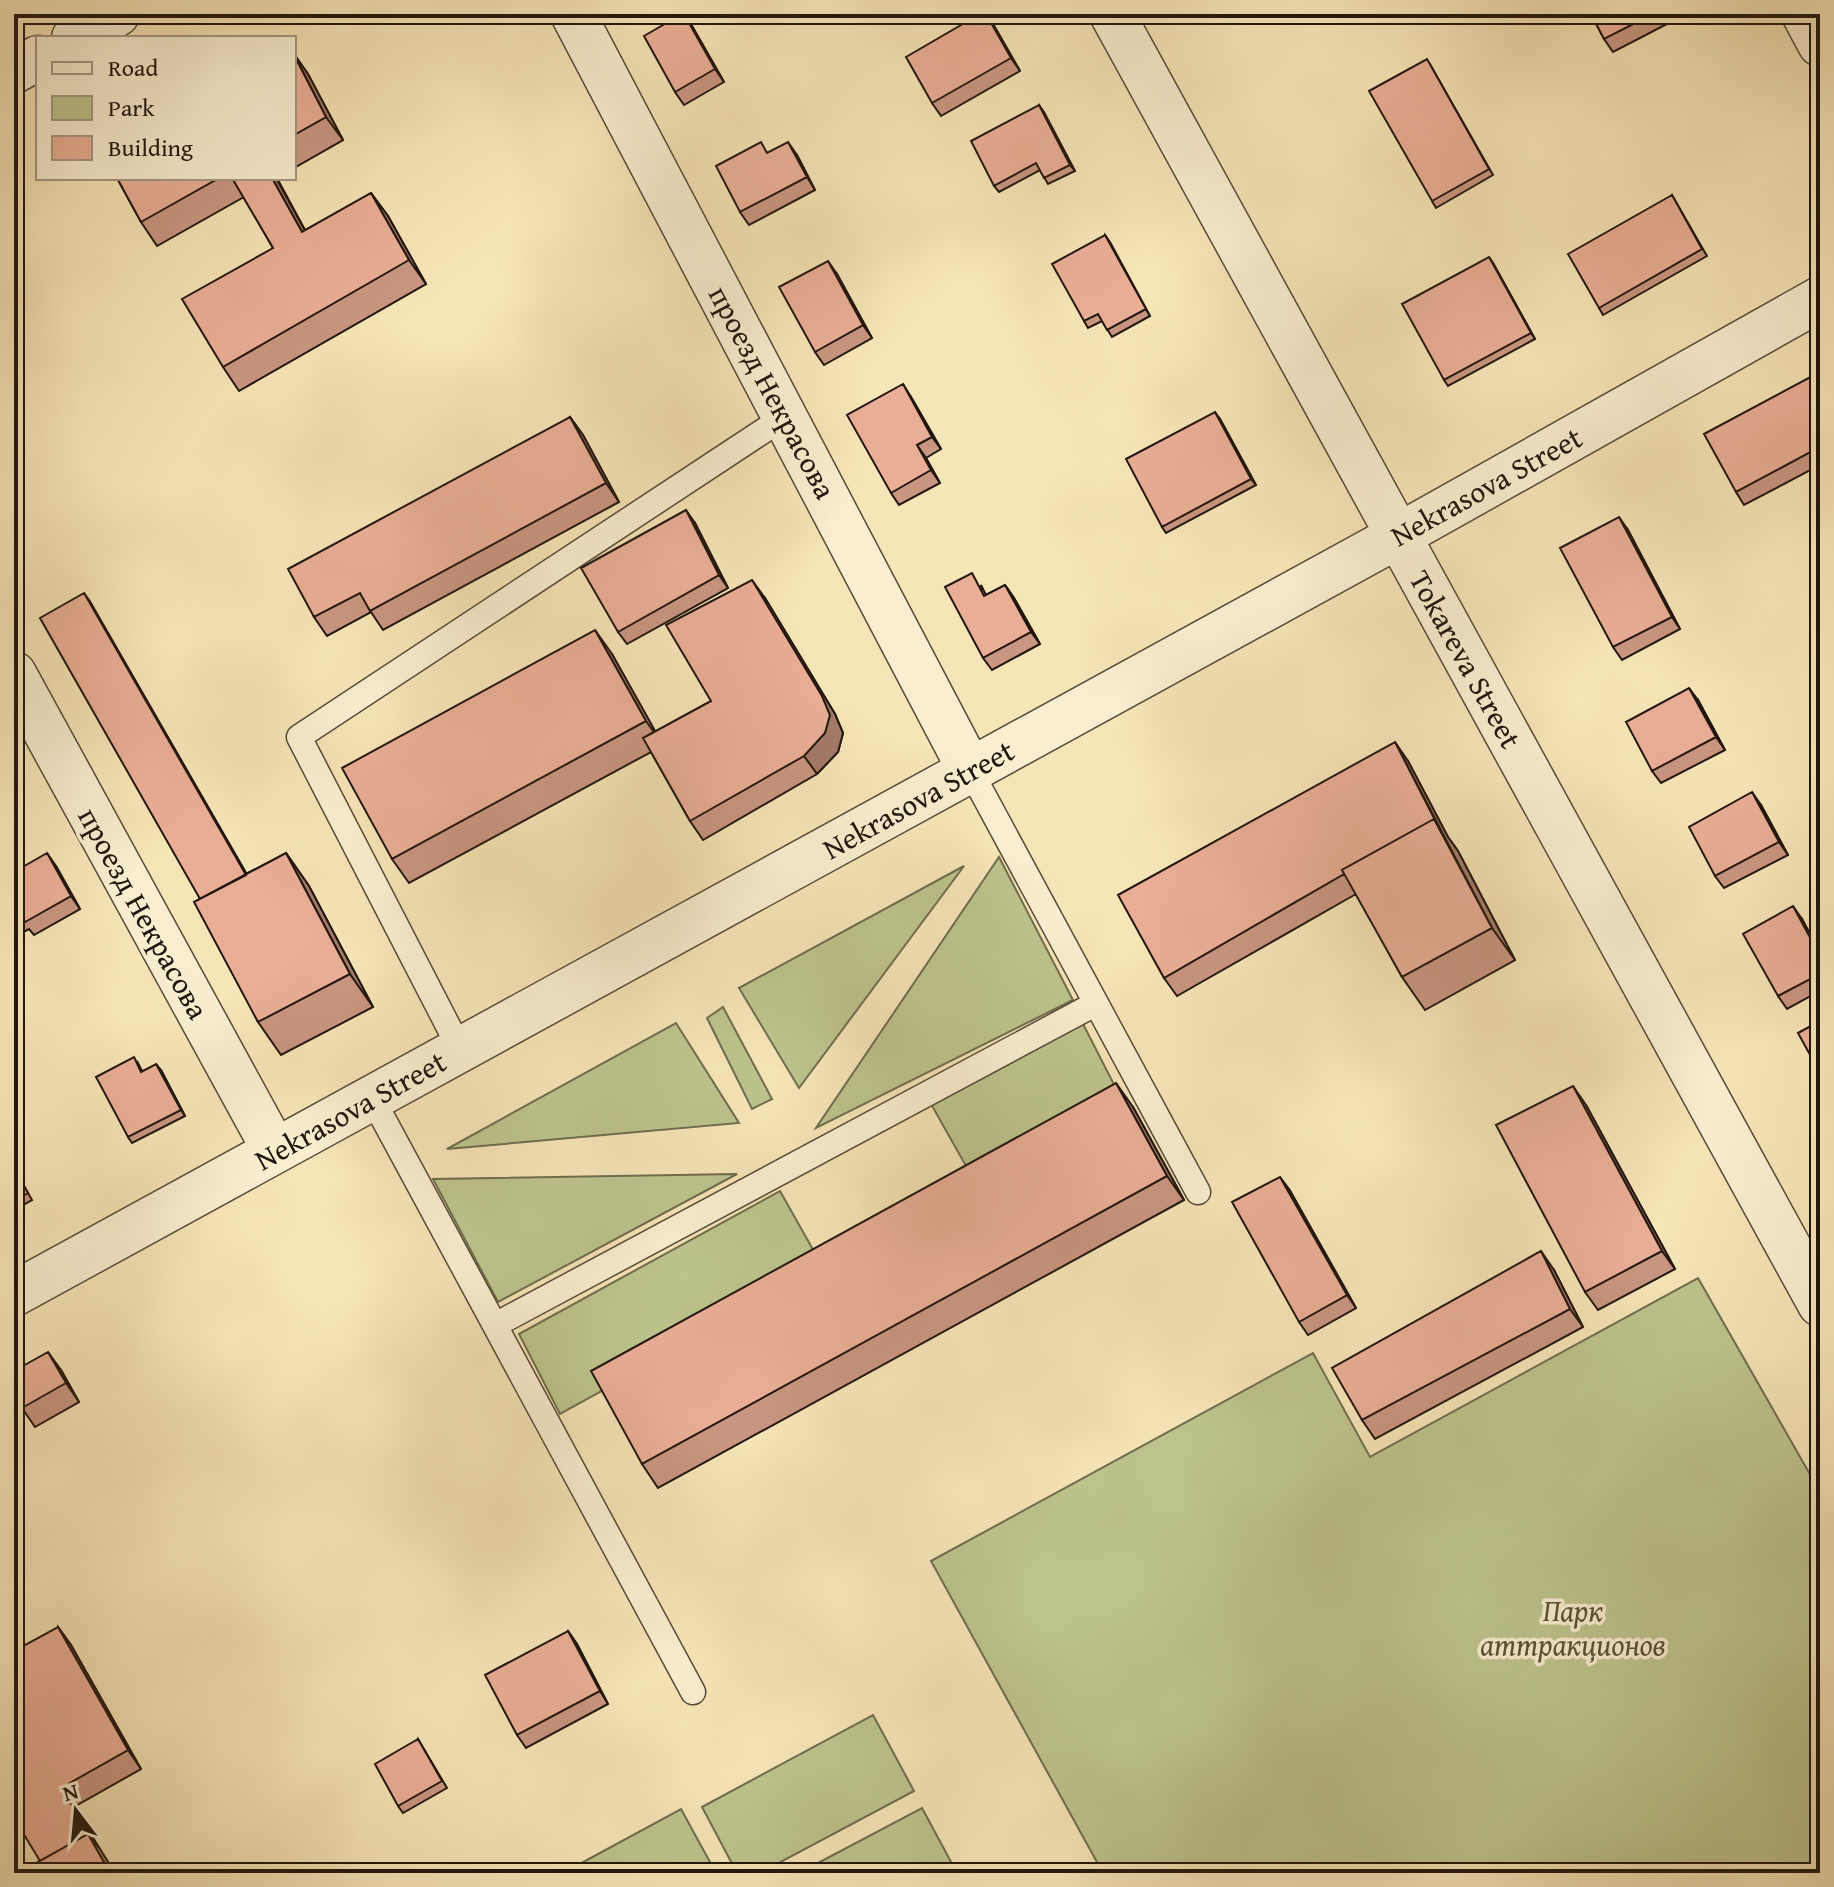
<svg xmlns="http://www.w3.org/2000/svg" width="1834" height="1887" font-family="'Gentium Book Plus',serif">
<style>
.green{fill:#bdc48d;stroke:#6f6d4d;stroke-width:2}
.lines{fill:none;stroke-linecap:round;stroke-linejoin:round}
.service-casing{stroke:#564a38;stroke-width:27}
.minor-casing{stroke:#564a38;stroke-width:47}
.service{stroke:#f9eed0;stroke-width:24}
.minor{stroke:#f9eed0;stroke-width:44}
.wall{fill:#c99681;stroke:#21160d;stroke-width:2}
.shaded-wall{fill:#a47a69;stroke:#21160d;stroke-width:2}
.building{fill:#eaae96;stroke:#21160d;stroke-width:2}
.labels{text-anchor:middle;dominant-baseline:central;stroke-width:7;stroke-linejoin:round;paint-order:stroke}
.street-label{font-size:30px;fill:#21160d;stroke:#f9eed0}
.park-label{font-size:30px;font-style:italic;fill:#58533a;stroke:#f9eed0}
</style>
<rect width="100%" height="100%" fill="#f6e5b7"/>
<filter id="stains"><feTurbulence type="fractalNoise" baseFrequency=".0025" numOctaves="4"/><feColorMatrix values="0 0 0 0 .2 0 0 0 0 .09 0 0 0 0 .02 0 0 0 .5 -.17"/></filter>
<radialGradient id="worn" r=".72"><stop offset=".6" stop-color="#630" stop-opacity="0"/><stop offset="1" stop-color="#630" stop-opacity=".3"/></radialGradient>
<path class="green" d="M999,857L1073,1000L816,1128Z
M964,866L799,1088L739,988Z
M723,1007L772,1099L752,1109L707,1018Z
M1082,1022L1123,1102L975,1182L931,1104Z
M676,1023L739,1123L447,1149Z
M737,1174L498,1302L433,1179Z
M780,1191L824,1269L560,1414L519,1334Z
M1698,1278L1820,1492V1873H1103L931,1561L1313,1353L1370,1457Z
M873,1715L914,1791L760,1873H737L702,1807Z
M922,1808L957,1873H799Z
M681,1809L716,1873H563Z"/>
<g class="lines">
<g class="service-casing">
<path id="service" d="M970,770L1198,1192
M460,1049L299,737L786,416
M372,1098L693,1692
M495,1325L1095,1004"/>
</g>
<g class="minor-casing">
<path id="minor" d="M573,14L970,770
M1112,14L1820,1304
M1804,14L1820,44
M74,38L117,14
M14,71L38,58
M14,674L275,1151
M14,1294L1398,536L1820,299"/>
</g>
<use href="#service" class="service"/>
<use href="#minor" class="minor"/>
</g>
<path class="wall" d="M1591,14H1662L1667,24L1613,52L1604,39Z
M993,24L1020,71L941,116L932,103Z
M692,26L724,82L684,105L675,92Z
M294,54L308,74L343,140L294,168Z
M1431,66L1493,175L1436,208L1432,201Z
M1039,105L1075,171L1048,184L1040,170L999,192L994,186Z
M797,155L815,190L749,225L740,212Z
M117,178H277L305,230L371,193L388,216L426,284L239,391L223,367L273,248L244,197L157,246L141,222Z
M1672,195L1707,256L1603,315L1599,308Z
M1105,235L1150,316L1112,337L1102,321L1088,328L1084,321Z
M1493,263L1535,339L1448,386L1444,380Z
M837,274L872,338L824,365L815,352Z
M1820,372V465L1744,505L1736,492Z
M911,397L941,449L926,458L940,483L899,505L891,493Z
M570,417L583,435L619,502L383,630L371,612L327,636L314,617Z
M1220,419L1256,485L1166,533L1162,527Z
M695,523L728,588L627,644L618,632Z
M1628,530L1680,629L1622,660L1613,647Z
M981,585L986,595L1005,585L1014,598L1040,644L992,670L983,658Z
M765,598L835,714L843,733L838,752L817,774L703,840L690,821L651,752L409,883L392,859L612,654L655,732L711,701Z
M89,600L246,874L286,853L309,886L373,1007L281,1055L258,1022L200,899Z
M1698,700L1725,750L1661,783L1652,771Z
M1408,761L1448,837L1458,851L1515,960L1425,1010L1402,977L1356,894L1177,996L1164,978Z
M1761,805L1788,855L1724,888L1715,876Z
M56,866L80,909L34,935L29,929L14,937V872Z
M1802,919L1820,953V991L1787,1009L1778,996Z
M138,1063L142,1071L161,1070L185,1116L132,1143L128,1137Z
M1586,1105L1675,1269L1598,1310L1585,1292Z
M1133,1107L1184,1200L658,1488L642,1464Z
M14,1168L32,1200L14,1210Z
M1289,1189L1356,1308L1308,1335L1299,1322Z
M1554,1270L1583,1327L1375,1439L1362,1420Z
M61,1370L79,1402L35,1427L22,1408Z
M58,1627L71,1645L141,1769L74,1807L40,1861Z
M568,1631L577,1644L608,1704L526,1748L517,1735Z
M418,1739L447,1788L403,1813L398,1806Z"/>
<path class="shaded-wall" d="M684,14L692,26L724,82L715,69Z
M986,14L993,24L1020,71L1011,58Z
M294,54L308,74L343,140L326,117Z
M1039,105L1044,112L1075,171L1070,165Z
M788,142L797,155L815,190L807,177Z
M272,178H276L319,256L302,232Z
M371,193L388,216L426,284L409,260Z
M1105,235L1110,242L1150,316L1146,309Z
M1489,257L1493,263L1535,339L1531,333Z
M828,261L837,274L872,338L863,325Z
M903,384L911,397L941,449L932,437Z
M1215,412L1220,419L1256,485L1251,479Z
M570,417L583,435L619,502L606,483Z
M917,445L926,458L940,483L931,470Z
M686,510L695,523L728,588L719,575Z
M1619,517L1628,530L1680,629L1672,617Z
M752,580L765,598L835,714L843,733L838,752L817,774L804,756Z
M1005,585L1014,598L1040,644L1031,632Z
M84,593L89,600L260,897L255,891Z
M595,630L612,654L663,745L646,721Z
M1689,688L1698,700L1725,750L1716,737Z
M1395,742L1408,761L1448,837L1458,851L1515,960L1492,928Z
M1752,792L1761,805L1788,855L1779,842Z
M47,853L56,866L80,909L71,896Z
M286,853L309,886L373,1007L350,974Z
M1793,906L1802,919L1820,953V956Z
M156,1064L161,1070L185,1116L181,1110Z
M1116,1083L1133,1107L1184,1200L1167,1176Z
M1573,1086L1586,1105L1675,1269L1662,1251Z
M1280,1177L1289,1189L1356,1308L1347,1295Z
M1541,1251L1554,1270L1583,1327L1570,1309Z
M48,1352L61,1370L79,1402L66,1383Z
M58,1627L71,1645L141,1769L128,1750Z
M568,1631L577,1644L608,1704L600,1691Z
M61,1788L74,1807L115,1873H110Z"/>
<path class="building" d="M682,14H684L715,69L675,92L644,36Z
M980,14H986L1011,58L932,103L906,57Z
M1591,14H1653L1604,39Z
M294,55L326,117L294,135Z
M1427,59L1489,169L1432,201L1369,91Z
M1039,105L1070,165L1044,178L1036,163L994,186L971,141Z
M761,142L767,153L788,142L807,177L740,212L716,166Z
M117,178H219L141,222Z
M232,178H272L302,232L371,193L409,260L223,367L182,299L273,248Z
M1672,195L1702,249L1599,308L1568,254Z
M1105,235L1146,309L1107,330L1098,314L1084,321L1052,264Z
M1489,257L1531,333L1444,380L1402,304Z
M828,261L863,325L815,352L779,287Z
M1820,372V447L1736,492L1704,434Z
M903,384L932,437L917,445L931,470L891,493L847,415Z
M1215,412L1251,479L1162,527L1126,459Z
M570,417L606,483L370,611L360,593L314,617L288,569Z
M686,510L719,575L618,632L581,568Z
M1619,517L1672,617L1613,647L1560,548Z
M972,573L984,596L1005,585L1031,632L983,658L945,587Z
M752,580L822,696L830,715L825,733L804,756L690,821L643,738L711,701L666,625Z
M84,593L246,875L200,899L40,618Z
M595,630L646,721L392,859L342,768Z
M1689,688L1716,737L1652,771L1626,722Z
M1395,742L1436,822L1434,819L1342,870L1344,874L1164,978L1118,895Z
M1752,792L1779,842L1715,876L1689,827Z
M1434,819L1492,928L1402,977L1342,870Z
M47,853L71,896L25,922L21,915L14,920V872Z
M286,853L350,974L258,1022L194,902Z
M1793,906L1820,956V974L1778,996L1743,934Z
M1820,1021V1073L1798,1033Z
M134,1057L141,1072L156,1064L181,1110L128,1137L96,1077Z
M1116,1083L1167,1176L642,1464L591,1371Z
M1573,1086L1662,1251L1585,1292L1496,1125Z
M14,1169L28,1193L14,1201Z
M1280,1177L1347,1295L1299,1322L1232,1202Z
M1541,1251L1570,1309L1362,1420L1332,1368Z
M48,1352L66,1383L22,1408L14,1394V1371Z
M58,1627L128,1750L61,1788L99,1848L88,1834L40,1861L14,1818V1651Z
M568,1631L600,1691L517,1735L485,1675Z
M1820,1698V1779L1815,1780L1810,1699Z
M418,1739L442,1781L398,1806L375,1764Z
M88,1834L110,1873H18Z"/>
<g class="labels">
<g class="street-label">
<text transform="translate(773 392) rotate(62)">проезд Некрасова</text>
<text transform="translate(1486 486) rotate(-29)">Nekrasova Street</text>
<text transform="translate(1466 659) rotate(61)">Tokareva Street</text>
<text transform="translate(918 799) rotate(-29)">Nekrasova Street</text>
<text transform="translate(144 913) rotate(61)">проезд Некрасова</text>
<text transform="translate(350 1110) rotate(-29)">Nekrasova Street</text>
</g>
<g class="park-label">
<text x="1573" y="1610">Парк<tspan x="1573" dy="34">аттракционов</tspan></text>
</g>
</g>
<rect width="1834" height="1887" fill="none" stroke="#f6e5b7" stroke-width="48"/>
<rect x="16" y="16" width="1802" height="1855" fill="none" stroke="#21160d" stroke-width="4"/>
<rect x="24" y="24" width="1786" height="1839" fill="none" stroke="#21160d" stroke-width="2"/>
<rect x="36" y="36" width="260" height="144" fill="#f9eed0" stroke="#a39882" stroke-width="2"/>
<rect x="52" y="62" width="40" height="12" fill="#f9eed0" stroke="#a39882" stroke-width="2"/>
<text x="108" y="76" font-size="24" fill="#21160d">Road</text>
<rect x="52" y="96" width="40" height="24" fill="#bdc48d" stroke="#a39882" stroke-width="2"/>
<text x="108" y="116" font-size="24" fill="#21160d">Park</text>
<rect x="52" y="136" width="40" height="24" fill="#eaae96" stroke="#a39882" stroke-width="2"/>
<text x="108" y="156" font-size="24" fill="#21160d">Building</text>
<g transform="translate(76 1811) rotate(344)" stroke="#f9eed0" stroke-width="6" paint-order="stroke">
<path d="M0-6L14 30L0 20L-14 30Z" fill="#21160d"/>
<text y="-12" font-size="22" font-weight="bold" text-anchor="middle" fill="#21160d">N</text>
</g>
<rect width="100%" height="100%" filter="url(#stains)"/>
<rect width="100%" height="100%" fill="url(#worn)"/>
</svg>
